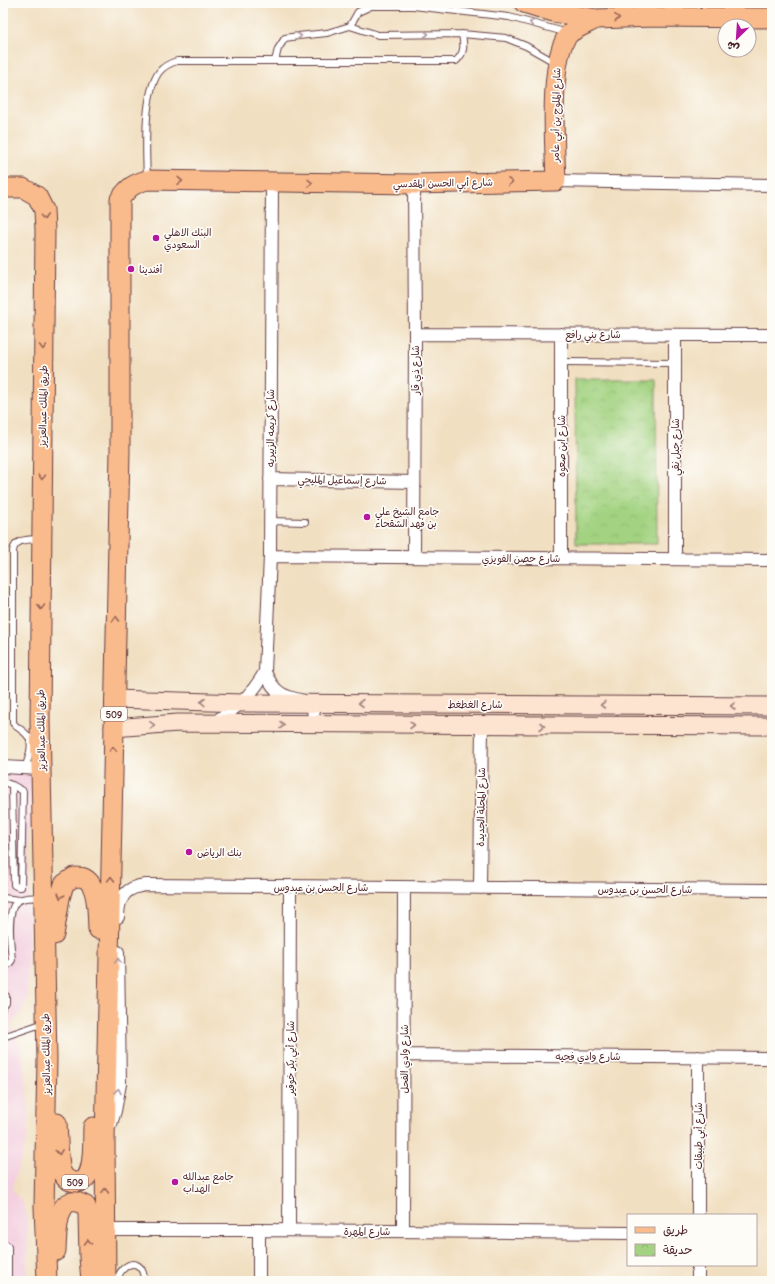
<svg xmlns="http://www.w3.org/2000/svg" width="775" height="1284" font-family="Delius,'Playpen Sans Arabic',sans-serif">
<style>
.built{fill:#f3cfdf}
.park{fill:url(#park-crowns);stroke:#767956}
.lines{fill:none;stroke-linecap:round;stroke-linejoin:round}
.lane-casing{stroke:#633c42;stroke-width:8}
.street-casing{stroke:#633c42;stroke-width:14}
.secondary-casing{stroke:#633c42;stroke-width:19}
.primary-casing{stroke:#633c42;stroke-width:21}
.lane{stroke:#fff;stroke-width:6}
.street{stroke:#fff;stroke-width:12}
.secondary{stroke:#fde4d1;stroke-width:17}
.primary{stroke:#fabb8c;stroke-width:19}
.oneway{stroke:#996557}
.oneway2{stroke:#ae9aa0}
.oneway3{stroke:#a4827e}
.poi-dot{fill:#b5179e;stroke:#fdfcf7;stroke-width:1.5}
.labels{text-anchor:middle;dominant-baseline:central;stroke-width:3.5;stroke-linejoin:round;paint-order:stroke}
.shield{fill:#fdfcf7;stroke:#806168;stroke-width:1}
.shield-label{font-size:9px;font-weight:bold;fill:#4a1f2b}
.street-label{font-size:10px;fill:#4a1f2b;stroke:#fdfcf7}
.poi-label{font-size:10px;fill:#4a1f2b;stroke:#fdfcf7;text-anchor:start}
</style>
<defs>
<pattern id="park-crowns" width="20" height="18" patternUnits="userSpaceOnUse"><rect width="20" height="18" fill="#a3d381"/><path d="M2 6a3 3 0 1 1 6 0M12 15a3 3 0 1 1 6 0" fill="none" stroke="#8eb570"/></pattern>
</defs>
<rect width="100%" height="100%" fill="#fdfcf7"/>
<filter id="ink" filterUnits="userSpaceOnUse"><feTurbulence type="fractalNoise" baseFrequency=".025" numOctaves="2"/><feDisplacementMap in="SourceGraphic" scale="8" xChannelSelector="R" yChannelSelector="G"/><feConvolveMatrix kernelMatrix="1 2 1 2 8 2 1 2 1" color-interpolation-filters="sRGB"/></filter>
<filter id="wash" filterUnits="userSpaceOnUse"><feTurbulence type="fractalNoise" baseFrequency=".012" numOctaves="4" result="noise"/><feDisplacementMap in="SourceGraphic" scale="16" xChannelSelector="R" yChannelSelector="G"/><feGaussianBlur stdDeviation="0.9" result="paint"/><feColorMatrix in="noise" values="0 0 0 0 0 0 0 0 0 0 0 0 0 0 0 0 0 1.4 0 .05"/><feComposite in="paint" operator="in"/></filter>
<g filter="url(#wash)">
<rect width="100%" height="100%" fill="#f1dfc1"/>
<path class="built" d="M3,771H32L27,998L21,1013L10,1025L22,1050L28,1101V1135L12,1188L14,1193L22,1201L26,1214L28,1235L27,1281H3Z"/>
<path class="park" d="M575,379H656L657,544H576Z"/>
</g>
<g filter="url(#ink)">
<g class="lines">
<g class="lane-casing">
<path id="lane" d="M350,26L358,12L371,6H413L509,17L568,33
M275,61L278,49L285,38L298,36L327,33L350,26L378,35L462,34L506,38L526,46L556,63
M147,179C146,152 143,94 159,72C164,66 170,63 177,61H456C465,53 464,45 462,34
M561,362L675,363
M270,521L305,522
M25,769C28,758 36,742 25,733C21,729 17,728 13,723V551C15,538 29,540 40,539
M3,782L12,785L23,791L21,887H18L14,885L12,785
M3,898L20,900
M3,965L9,964L12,960C11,947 5,907 19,900C25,897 35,898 41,897
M3,993L6,996V1003L3,1007
M3,1037L44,1023
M3,1085V1091
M3,1244L7,1245L8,1247V1281
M117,1281C118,1277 120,1272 123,1269C135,1258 144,1267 144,1281"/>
</g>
<g class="street-casing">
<path id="street" d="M556,181L772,185
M415,334L772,335
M561,334V558
M675,335V559
M270,479L414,482
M270,556L772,560
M414,557L415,334L414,184
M265,672C276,698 288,697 313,703L314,725
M212,724C236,708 250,698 265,672L270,556L272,183
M3,767L41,769
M480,888L482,726
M118,917C118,897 126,887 146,885L772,890
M404,1055L772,1058
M111,1124L115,1111L120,1084L118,952
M698,1215V1057
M105,1230H259L628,1233
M289,1230L290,886
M403,1231L404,887
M259,1281V1230
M698,1281V1265"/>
</g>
<g class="secondary-casing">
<path id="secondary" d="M114,699L242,703L772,706
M113,728L178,723L772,726"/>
</g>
<g class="primary-casing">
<path id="primary" d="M524,3L553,12L596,19L654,17L772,18
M3,188H23L37,196L44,210L45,231L40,720L47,1059L44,1207L47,1281
M54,935L60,898L64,884L74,877C77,877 81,877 84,878C99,885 97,915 98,929
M57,1123C58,1134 58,1164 62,1173C65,1179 70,1182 77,1182C96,1182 92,1141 93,1127
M56,1251C57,1232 56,1188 86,1206L88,1213L89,1257L91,1281
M106,1281L105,1142L120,451V199C129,187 133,184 147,180L414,184L556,181C555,149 548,57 569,34C574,29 589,23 596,19"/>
</g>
<use href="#lane" class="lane"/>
<use href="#street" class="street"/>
<use href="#secondary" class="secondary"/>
<use href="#primary" class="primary"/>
</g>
<defs><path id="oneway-chevron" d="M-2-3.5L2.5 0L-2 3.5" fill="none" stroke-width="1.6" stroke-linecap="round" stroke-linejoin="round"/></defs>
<g class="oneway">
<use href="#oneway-chevron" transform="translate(617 18) rotate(-2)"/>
<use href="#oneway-chevron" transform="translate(180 181) rotate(1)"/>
<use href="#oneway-chevron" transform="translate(510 182) rotate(-1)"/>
<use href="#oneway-chevron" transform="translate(310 183) rotate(1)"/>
<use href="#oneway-chevron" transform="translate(44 217) rotate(87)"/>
<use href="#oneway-chevron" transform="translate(43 347) rotate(91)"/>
<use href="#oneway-chevron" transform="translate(42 477) rotate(91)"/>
<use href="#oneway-chevron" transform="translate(41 607) rotate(90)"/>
<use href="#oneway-chevron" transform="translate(116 619) rotate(-89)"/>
<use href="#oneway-chevron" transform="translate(113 749) rotate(-89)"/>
<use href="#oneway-chevron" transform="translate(111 879) rotate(-89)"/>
<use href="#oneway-chevron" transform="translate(61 896) rotate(105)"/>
<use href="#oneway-chevron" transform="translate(59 1152) rotate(83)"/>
<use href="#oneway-chevron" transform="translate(105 1191) rotate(-89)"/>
<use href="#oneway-chevron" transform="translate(88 1242) rotate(-91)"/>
</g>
<g class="oneway2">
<use href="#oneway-chevron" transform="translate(532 23) rotate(-165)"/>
<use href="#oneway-chevron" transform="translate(426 34)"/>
<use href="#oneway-chevron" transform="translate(299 36) rotate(-6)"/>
<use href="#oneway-chevron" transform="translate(118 961) rotate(-91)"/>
<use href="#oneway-chevron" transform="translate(118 1091) rotate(-80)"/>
</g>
<g class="oneway3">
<use href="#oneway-chevron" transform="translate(203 702) rotate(-178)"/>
<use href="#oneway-chevron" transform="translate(361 703) rotate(-180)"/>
<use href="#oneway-chevron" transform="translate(603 705) rotate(-180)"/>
<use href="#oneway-chevron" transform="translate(733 706) rotate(-180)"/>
<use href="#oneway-chevron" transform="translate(152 725) rotate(-4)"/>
<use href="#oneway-chevron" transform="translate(282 725)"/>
<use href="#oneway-chevron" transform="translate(412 725)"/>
<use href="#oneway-chevron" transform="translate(542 726)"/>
</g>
</g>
<g class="poi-dot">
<circle cx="156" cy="238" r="4"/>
<circle cx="131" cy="269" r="4"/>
<circle cx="367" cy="517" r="4"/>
<circle cx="189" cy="852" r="4"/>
<circle cx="175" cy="1182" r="4"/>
</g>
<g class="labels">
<g class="shield">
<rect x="101" y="707" width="26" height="14" rx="3"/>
<rect x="62" y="1175" width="26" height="14" rx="3"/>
</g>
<g class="shield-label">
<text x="114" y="714">509</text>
<text x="75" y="1182">509</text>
</g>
<g class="street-label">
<text transform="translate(556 115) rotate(-89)">شارع الملوح بن أبي عامر</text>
<text transform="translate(443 183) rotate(-1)">شارع أبي الحسن المقدسي</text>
<text x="593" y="334">شارع بني رافع</text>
<text transform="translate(415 370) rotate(-90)">شارع ذي قار</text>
<text transform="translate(43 406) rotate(-89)">طريق الملك عبدالعزيز</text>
<text transform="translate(270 428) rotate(-90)">شارع كريمه الزبيريه</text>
<text transform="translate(561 446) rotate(-90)">شارع ابن صعوه</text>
<text transform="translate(675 447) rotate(-90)">شارع جبل نقي</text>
<text transform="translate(342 480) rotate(1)">شارع إسماعيل المليحي</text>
<text x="521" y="558">شارع حصن الفويزي</text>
<text x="475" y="704">شارع الغطغط</text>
<text transform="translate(41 730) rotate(-91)">طريق الملك عبدالعزيز</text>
<text transform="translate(481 807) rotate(-89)">شارع المحلة الجديدة</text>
<text x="321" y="887">شارع الحسن بن عبدوس</text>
<text x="645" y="889">شارع الحسن بن عبدوس</text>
<text transform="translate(46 1054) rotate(-91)">طريق الملك عبدالعزيز</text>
<text x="588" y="1056">شارع وادي فحيه</text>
<text transform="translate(290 1058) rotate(-90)">شارع أبي بكر خوقير</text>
<text transform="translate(404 1059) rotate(-90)">شارع وادي الفحل</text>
<text transform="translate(698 1136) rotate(-90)">شارع أبي طبيقات</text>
<text x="367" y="1231">شارع المهرة</text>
</g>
<g class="poi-label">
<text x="164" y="232">البنك الاهلي<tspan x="164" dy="12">السعودي</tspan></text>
<text x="139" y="269">أفندينا</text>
<text x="375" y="511">جامع الشيخ علي<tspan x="375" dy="12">بن فهد الشقحاء</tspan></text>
<text x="197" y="852">بنك الرياض</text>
<text x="183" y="1176">جامع عبدالله<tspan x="183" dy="12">الهداب</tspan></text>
</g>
</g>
<rect width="775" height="1284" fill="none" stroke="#fdfcf7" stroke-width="16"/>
<rect x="627" y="1214" width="130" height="52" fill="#fdfcf7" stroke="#b5a4a5"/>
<rect x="635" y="1227" width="20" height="6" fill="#fabb8c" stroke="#b5a4a5"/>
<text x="663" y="1234" font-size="12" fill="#4a1f2b">طريق</text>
<rect x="635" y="1244" width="20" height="12" fill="url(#park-crowns)" stroke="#b5a4a5"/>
<text x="663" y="1254" font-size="12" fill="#4a1f2b">حديقة</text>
<g transform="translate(737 38) rotate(205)"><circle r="19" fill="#fdfcf7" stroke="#b5a4a5"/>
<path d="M0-3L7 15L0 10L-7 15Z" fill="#b5179e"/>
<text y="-6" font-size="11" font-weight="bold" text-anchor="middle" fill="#4a1f2b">ش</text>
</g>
</svg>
